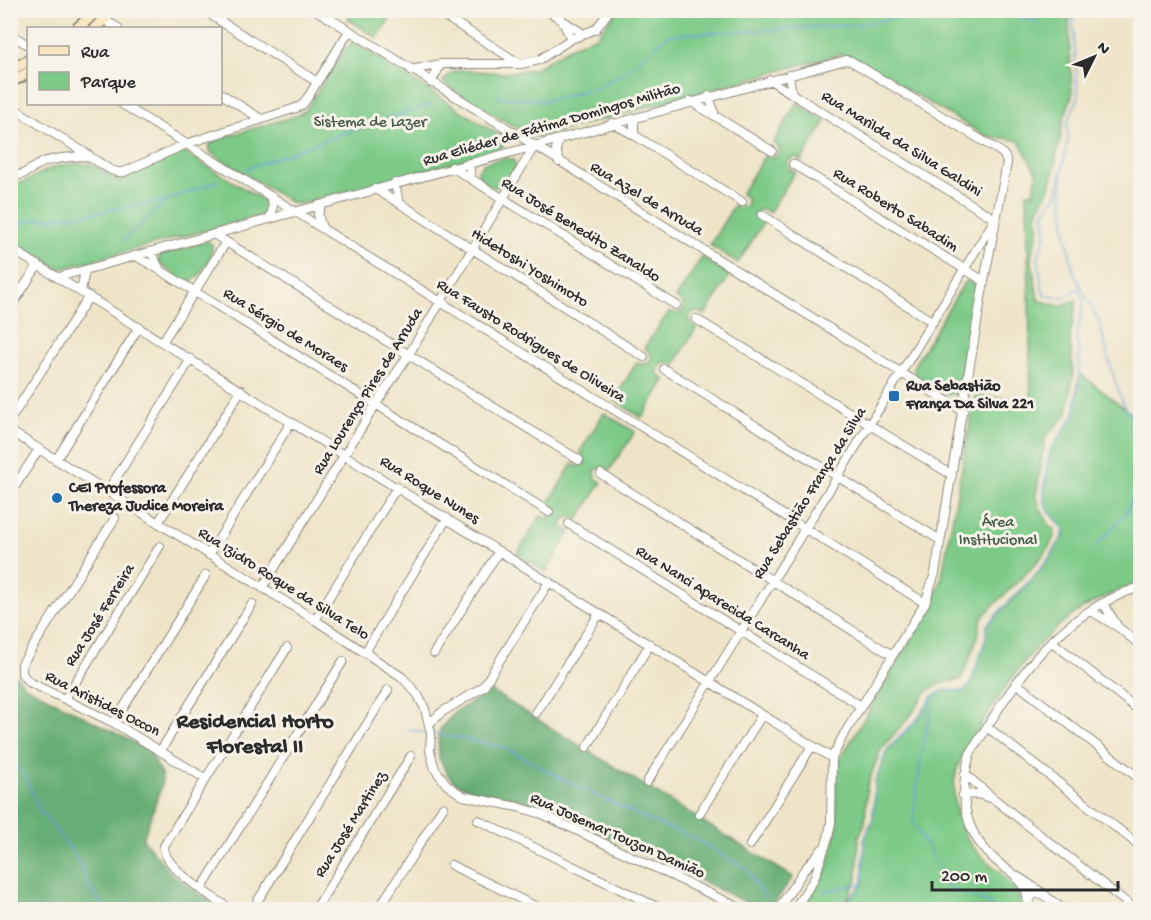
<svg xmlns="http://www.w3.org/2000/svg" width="1151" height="920" font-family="'Gochi Hand',sans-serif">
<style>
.green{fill:#7dca88;stroke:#547a5a;stroke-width:1.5}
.forest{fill:#66ae74;stroke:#486c50;stroke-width:1.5}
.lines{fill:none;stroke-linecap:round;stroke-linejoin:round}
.stream{stroke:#69a2d8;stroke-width:1.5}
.minor-casing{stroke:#8c887a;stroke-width:10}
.secondary-casing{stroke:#8c887a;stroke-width:14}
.minor{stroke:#fff;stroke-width:8}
.secondary{stroke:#fbe6c4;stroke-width:10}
.poi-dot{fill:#1f6fb2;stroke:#f7f3e8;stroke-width:2}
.labels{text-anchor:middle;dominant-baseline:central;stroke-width:6;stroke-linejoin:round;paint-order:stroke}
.park-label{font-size:16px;fill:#445b47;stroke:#f7f3e8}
.street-label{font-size:16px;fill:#2b2b2b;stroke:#f7f3e8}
.poi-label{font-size:16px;font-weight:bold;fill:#2b2b2b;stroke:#f7f3e8;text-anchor:start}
.district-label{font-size:22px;font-weight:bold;fill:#2b2b2b;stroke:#f7f3e8}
</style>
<rect width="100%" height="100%" fill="#f7f3e8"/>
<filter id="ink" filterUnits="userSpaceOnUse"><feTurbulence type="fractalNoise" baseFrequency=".0167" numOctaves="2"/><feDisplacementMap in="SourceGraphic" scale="12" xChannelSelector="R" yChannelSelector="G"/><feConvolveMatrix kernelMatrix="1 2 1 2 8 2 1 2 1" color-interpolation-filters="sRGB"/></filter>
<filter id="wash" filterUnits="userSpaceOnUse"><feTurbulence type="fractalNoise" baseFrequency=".008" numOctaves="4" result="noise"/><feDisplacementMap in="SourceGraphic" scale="24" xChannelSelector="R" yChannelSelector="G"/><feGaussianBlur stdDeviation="1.35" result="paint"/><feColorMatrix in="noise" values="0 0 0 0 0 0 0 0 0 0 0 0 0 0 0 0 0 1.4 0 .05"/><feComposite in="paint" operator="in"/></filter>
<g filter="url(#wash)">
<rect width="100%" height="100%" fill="#eee5c9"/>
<path class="green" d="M353,11V10L395,11L377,38L348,19Z
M617,11H1071L1069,24L1072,96L1064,118L1050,188L1037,211L1038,233L1031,255L1038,300L1059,306L1077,300L1070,336L1073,375L1067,414L1045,438L1036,496L1041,511L1051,527L1055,529C1056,555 997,597 982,618C979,623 980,629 978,635C974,650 967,664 961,679L939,684L930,689L923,696L911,715L881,749L867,786L865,823L859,836L857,879L846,902L863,884L864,841L873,818L875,782L887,750L915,722L933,696L945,690L964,691L970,686L986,638L987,625L1026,586L1048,560L1064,535V529L1046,507L1044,495L1047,465L1051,449L1074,416L1079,373L1140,420V582C1116,591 1092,601 1071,616C1032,646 1009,681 983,721C973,737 960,754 956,773C951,794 956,816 965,835C978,863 1024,880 1020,909H803L826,872L835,838L837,827L835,768L931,606L941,581L975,396L1031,400L1027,193H1033L1037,174L1019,141C1008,137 996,139 984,135L855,59L841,54L537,137L531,136L460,95L443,82L450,74L460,70L505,73L534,69L574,45L597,36Z
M353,42L499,135L503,139V146L496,151L299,204L292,203L211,153L209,146L215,140L295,116L305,111L344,50Z
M797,103L826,121L801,161L797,157L788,160L789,169L795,172L769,213L764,209L757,211L755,215L763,223L738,263L710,245L734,205L740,208L747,205V198L741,194L765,155L772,158L779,154L778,146L773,143Z
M185,153L263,200L266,204V212L264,215L60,269L11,240V183C21,188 44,169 58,166C67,164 83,162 92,165C102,169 109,179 121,180L177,154Z
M505,158L513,159C522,171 502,198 484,182C480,178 478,176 478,170L485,163Z
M208,241L212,245C214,256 201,275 191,282H185L159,263L158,260L161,255Z
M702,257L730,275L705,315L695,311L690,314C688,321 690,324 696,328L674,366L668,362L661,363L657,373L665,380L642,418L614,400L637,362L641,364L649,363C653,357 651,352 644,348L669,312L679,313L683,311C684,304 682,302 676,298Z
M969,281L975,285L976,289L960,387L956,393L947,395C936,389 914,380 913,367L958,293L965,282Z
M604,413L635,432L609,471L604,467L595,470L596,479L602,482L577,521L572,517L566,518L563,521L562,526L570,532L546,572L517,554L541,515L547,518L553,515V508L548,504L572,464L577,467L585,463L584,456L580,452Z"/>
<path class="forest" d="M11,672L17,676L25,686L149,750L162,776L161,787L143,839L171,874L222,909H11Z
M488,689L793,877L771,908H758L549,809L509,797L476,792L454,782L448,775L439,758L438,737L441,728L456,711L479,698Z"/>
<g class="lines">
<path class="stream" d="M497,97L545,101L596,88L626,71L668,35L855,25L930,12L964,17L1007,14L1038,22
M246,169L338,135L432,104
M1062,169L1063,203L1067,240L1074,274L1099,321L1111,369L1126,411L1140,428
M10,226L36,219L76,216L167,200L218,181
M123,241L166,201
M1096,546L1126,513L1140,481
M933,698L921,757L913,822L950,889L991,904L992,910
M408,730L428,733
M433,733L503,747L576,786L653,822L694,838L746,869L765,897
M10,759L25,775L39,809L77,858L89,887L106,910
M824,891L861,884
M842,910L863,883L864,841L873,818L875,782L887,750L915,722L933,696L945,690L964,691L970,686L986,638L987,625C1004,605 1063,553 1064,529L1046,507L1044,495L1047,465L1051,449L1074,416L1079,383V352L1076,338L1084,301L1078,288C1067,299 1058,299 1045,295L1042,288L1038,257L1046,234L1044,212L1058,193L1068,138L1067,123L1078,99L1073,23L1074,15L1085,10"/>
</g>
</g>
<g filter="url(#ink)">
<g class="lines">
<g class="minor-casing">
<path id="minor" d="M203,10L317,82
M316,10L963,411
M435,10L520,64
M547,10L562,20
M101,18L118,28
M10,34L28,45
M571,39L562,20L582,33
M441,64H521L539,60L571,39L596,29L610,10
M411,70L441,64L431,83
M770,80L792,94L789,75
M220,93L261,119
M690,101L715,116L709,96
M122,104L925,603
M10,106L90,156
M715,116L772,151
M612,123L634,135V118
M634,135L742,202
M559,162L556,149L559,139
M793,164L984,281
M452,167L471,179L469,163
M10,176C25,177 32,167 44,162C55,158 70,157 82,156C98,156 108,175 124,172L186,144L296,108L302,105L308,97L349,31
M471,179L676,305
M375,189L399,203L395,183
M399,203L644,357
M321,205L318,215L322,227
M762,215L933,322
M269,219C274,211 274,204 270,196
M215,235L579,460
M10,248L832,758
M136,256L160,270L151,252
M160,270L549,512
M59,277L846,60L851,61L1001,152L1005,157L1007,163L984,281L935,573L925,603L843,736L832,758L831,823L828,838L814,879L794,910
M81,291L85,270
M10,308L38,265
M696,319L952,475
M163,341L226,242
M664,369L940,540
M10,420L89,296
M10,431L315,620L402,677L418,695L425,709L431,733L430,751L435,769L447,785L463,796L518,807L542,814L744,910
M56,460L139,327
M601,474L892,655
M107,492L191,359
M10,494L39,449
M115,518L22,664V674L29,682L114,723L206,779
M158,523L241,390
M569,524L861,706
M209,555L291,422
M262,588L376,404L409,354L534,147
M1091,611L1118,627L1103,603
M315,620L397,487
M1118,627L1140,645
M1051,641L1140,711
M365,652L447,518
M434,653L499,551
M1016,683L1140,779
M65,699L160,546
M536,713L599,614
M114,723L206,575
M429,724L442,712L483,687L549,582
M987,727L1140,846
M587,747L650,644
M161,750L252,604
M647,782L838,476L995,219L792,94
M963,795L977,794L994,799L965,774
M994,799L1136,910
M699,814L762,715
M478,820L663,910
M750,845L812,746
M451,865L543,910
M1017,878L1026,890L1028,902
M202,888L343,661
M1045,895C1028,882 1007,872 992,857C962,829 959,791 970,754C1015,682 1054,615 1140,587
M1048,898L1064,910
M422,908L425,910
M231,910C214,897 163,869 164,846L287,648
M252,910L388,690
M315,910L411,756
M378,910L443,807
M778,910L804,870L822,849
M1029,910V900L1033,895L1039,893L1048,898L1051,903L1050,910"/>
</g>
<g class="secondary-casing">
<path id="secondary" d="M78,28L97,10
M95,28L113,10
M10,70L28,61
M10,82L28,73"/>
</g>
<use href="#minor" class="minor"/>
<use href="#secondary" class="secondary"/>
</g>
</g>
<g class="poi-dot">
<rect x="888" y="390" width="12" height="12" rx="3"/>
<circle cx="57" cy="498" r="6"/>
</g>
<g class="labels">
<g class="park-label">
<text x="370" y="123">Sistema de Lazer</text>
<text x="998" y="523">Área<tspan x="998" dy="18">Institucional</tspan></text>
</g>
<g class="street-label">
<text transform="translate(552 126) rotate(-16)">Rua Eliéder de Fátima Domingos Militão</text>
<text transform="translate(901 145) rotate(32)">Rua Marilda da Silva Galdini</text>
<text transform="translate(646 200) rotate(31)">Rua Azel de Arruda</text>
<text transform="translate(895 211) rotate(32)">Rua Roberto Sabadim</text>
<text transform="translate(580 231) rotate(32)">Rua José Benedito Zanaldo</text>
<text transform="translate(529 269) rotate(32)">Hidetoshi Yoshimoto</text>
<text transform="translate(285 331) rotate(32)">Rua Sérgio de Moraes</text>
<text transform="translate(530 342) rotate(32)">Rua Fausto Rodrigues de Oliveira</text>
<text transform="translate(369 392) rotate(-58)">Rua Lourenço Pires de Arruda</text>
<text transform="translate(429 491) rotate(32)">Rua Roque Nunes</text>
<text transform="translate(811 494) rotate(-58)">Rua Sebastião França da Silva</text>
<text transform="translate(283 585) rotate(32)">Rua Izidro Roque da Silva Telo</text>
<text transform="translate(722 604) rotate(32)">Rua Nanci Aparecida Carcanha</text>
<text transform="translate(101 616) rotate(-58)">Rua José Ferreira</text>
<text transform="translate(102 705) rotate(27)">Rua Aristides Occon</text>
<text transform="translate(352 825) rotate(-58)">Rua José Martinez</text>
<text transform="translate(617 837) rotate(24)">Rua Josemar Touzon Damião</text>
</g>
<g class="poi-label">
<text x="906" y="387">Rua Sebastião<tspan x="906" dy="18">França Da Silva 221</tspan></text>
<text x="69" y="489">CEI Professora<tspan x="69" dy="18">Thereza Judice Moreira</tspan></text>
</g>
<g class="district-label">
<text x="255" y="723">Residencial Horto<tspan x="255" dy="25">Florestal II</tspan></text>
</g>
</g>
<rect width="1151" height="920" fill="none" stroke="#f7f3e8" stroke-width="36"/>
<rect x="27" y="27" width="195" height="78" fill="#f7f3e8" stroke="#a5a39c" stroke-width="1.5"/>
<rect x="39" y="46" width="30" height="9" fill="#fbe6c4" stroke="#a5a39c" stroke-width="1.5"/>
<text x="81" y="57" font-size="18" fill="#2b2b2b">Rua</text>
<rect x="39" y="72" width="30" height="18" fill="#7dca88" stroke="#a5a39c" stroke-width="1.5"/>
<text x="81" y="87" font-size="18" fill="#2b2b2b">Parque</text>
<g transform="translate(1094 57) rotate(47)" stroke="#f7f3e8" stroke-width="4.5" paint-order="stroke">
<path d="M0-4.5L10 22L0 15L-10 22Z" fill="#2b2b2b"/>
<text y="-9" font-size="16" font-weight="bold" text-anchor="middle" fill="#2b2b2b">N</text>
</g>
<path d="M932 881v9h186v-9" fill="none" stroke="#2b2b2b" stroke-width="3"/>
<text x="941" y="881" font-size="18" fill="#2b2b2b" stroke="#f7f3e8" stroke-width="4.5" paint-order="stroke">200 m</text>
</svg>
